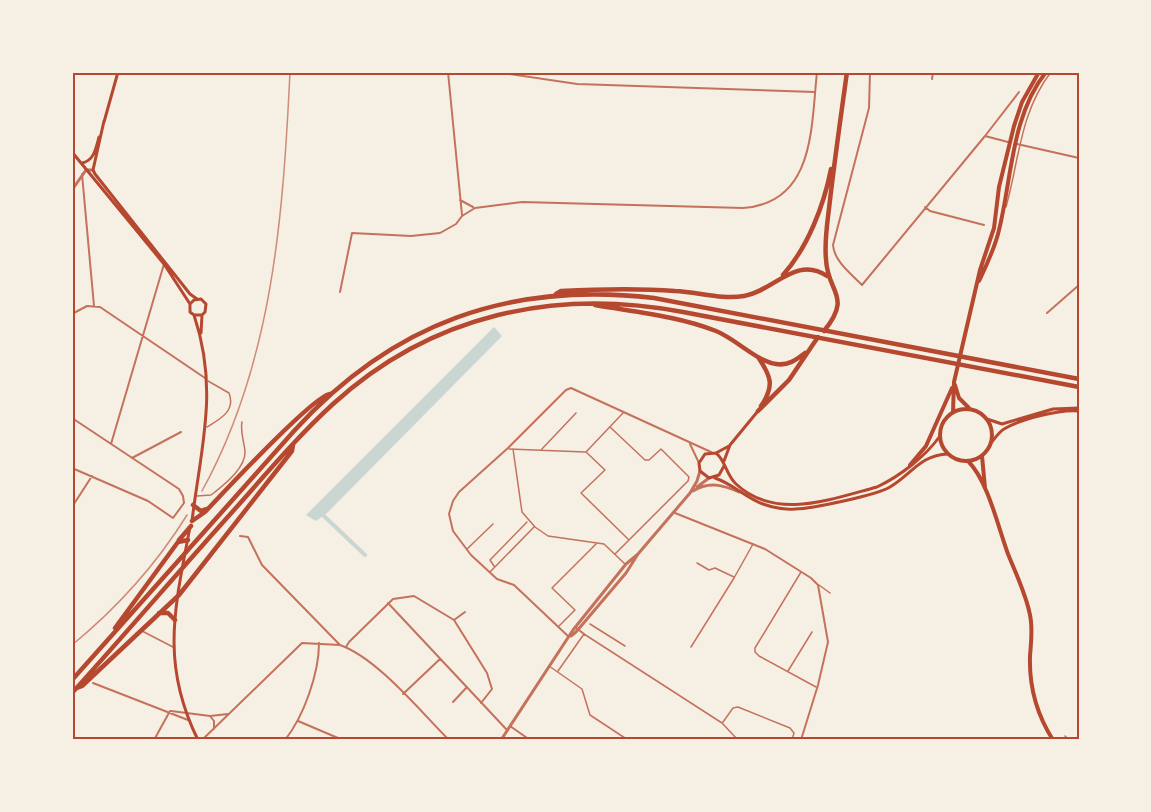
<svg xmlns="http://www.w3.org/2000/svg" width="1151" height="812" font-family="'PT Sans',sans-serif">
<style>
.water{fill:#c9d6d2}
.lines{fill:none;stroke-linecap:round;stroke-linejoin:round}
.canal{stroke:#c9d6d2;stroke-width:4}
.service{stroke:#c5725c;stroke-width:1.5}
.minor{stroke:#c5725c;stroke-width:2}
.tertiary{stroke:#c5725c;stroke-width:3}
.secondary{stroke:#b5482f;stroke-width:3}
.primary{stroke:#b5482f;stroke-width:4}
.motorway{stroke:#b5482f;stroke-width:4.5}
.rail{stroke:#cf8b77;stroke-width:1.5}
.neatline{fill:none;stroke:#b5482f;stroke-width:2}
</style>
<rect width="100%" height="100%" fill="#f6efe4"/>
<path class="water" d="M494,327L502,336L326,514L316,521L306,515Z"/>
<g class="lines">
<path class="canal" d="M324,516L365,555"/>
<path class="service" d="M1006,207C1019,161 1020,112 1051,72
M623,413L586,452L605,470L581,493L628,539
M207,427C220,419 236,411 229,393L208,381
M610,427L645,460H649L661,449L689,477L688,481L615,554
M509,449L585,452
M513,449L522,512L535,527L548,536L604,544L625,564
M541,450L576,413
M197,496L211,495L215,492C226,483 246,467 245,451C244,441 240,432 242,422
M467,549L493,524
M697,563L709,570L715,568L734,577
M494,566L490,560L527,522
M490,572L534,527
M801,572L755,648V652L759,656L816,687
M819,585L830,593
M590,624L625,646
M559,626L575,610L552,588L596,544
M142,631L173,647
M691,647L734,578L753,544
M549,666L582,689L590,715L628,740
M558,671L584,634L722,723L738,740
M788,671L812,632
M723,722L733,708L738,707L790,728L794,733L792,740
M1065,736L1069,740"/>
<path class="minor" d="M448,72L462,215
M497,72L577,84L815,92
M870,72L869,108L833,245C834,261 851,274 862,285L985,136L1019,92
M932,79L933,72
M985,136L1008,142
M1017,144L1079,158
M82,174L94,306
M460,200L473,207
M925,207L930,211L984,225
M340,292L352,233L411,236L440,233L456,224L462,216L475,208L522,202L743,208C815,203 811,127 817,72
M1047,313L1079,285
M72,314L87,306L100,307L205,378
M72,418L179,489L183,496L184,503L173,518L148,501L72,468
M111,444L164,264
M690,444L699,463
M132,458L181,432
M72,507L92,476
M675,513L765,549L811,578L818,585L828,642L818,685L801,740
M240,536L248,537L262,565L340,645C377,658 420,711 449,740
M388,603L507,730
M454,620L465,612
M575,627L584,634
M569,637L514,585L497,579L471,555L453,531L449,514L453,501L459,492L508,448L566,390L571,388L711,452
M346,647L349,642L393,599L414,596L454,620L487,673L492,689L481,703
M72,667L73,668
M93,683L188,720
M403,694L440,659
M453,702L467,687
M171,711L210,716L228,714
M210,716L214,721V729
M298,721L338,738V740
M510,726L530,740
M154,740L170,711
M202,740L302,643L340,645
M285,740C304,716 319,673 319,643"/>
<path class="tertiary" d="M72,190L86,170H93
M697,487L709,478
M693,491C709,481 723,485 739,492
M571,636L576,632L626,573L638,554L690,493L697,481L700,471
M501,740L573,630L626,564L638,554"/>
<path class="secondary" d="M104,121L93,170L95,174L190,294L197,299
M104,122L118,72
M72,152L164,264L190,304
M82,163C94,161 96,148 99,137
M201,333L202,315L205,312L206,304L201,299L194,300L190,304V312L194,315H202
M987,419L1002,424L1053,409L1079,408
M991,443C995,438 999,432 1004,429C1021,419 1060,409 1079,411
M716,453L729,446
M724,461L730,445L758,411
M724,466L719,475L709,478L700,471L699,463L705,454L716,453C726,461 726,475 736,484C776,521 831,499 877,487C900,476 925,457 940,436
M715,478C733,484 746,498 763,504C774,508 784,510 795,509C811,509 877,495 890,487C912,474 920,455 948,454
M192,521C201,446 219,390 194,315
M190,527C175,607 160,663 198,740"/>
<path class="primary" d="M979,281C987,264 995,248 999,230C1012,178 1011,116 1046,72
M955,385L959,398L969,408
M940 435a26 26 0 1 1 52 0a26 26 0 1 1-52 0Z
M953,412L954,382L980,270L994,228L999,187L1014,126L1022,102L1039,72
M982,456L985,488
M968,461C988,481 998,527 1008,554C1016,574 1026,594 1030,615C1033,629 1031,643 1030,656C1029,686 1037,715 1053,740
M910,465L926,446L952,388"/>
<path class="motorway" d="M783,275C808,247 824,205 831,169
M556,294L561,291C599,289 637,288 675,291C698,292 722,300 744,296C774,291 796,255 827,276
M595,305C635,312 678,316 716,331C736,339 756,361 776,364C788,366 796,360 805,353
M824,331C853,295 827,293 826,259C824,240 828,219 830,200C835,157 841,115 847,72
M758,357C771,376 775,386 761,406
M758,411L789,380L818,337
M193,505L201,511L207,509
M192,521L205,512C222,494 313,396 330,394
M179,540L191,526
M159,613H168L175,620
M115,628L178,542L188,540
M72,680L294,431C392,323 509,281 654,298L1079,379
M77,688L82,686L179,595L292,451L293,445
M72,693C127,632 180,570 234,510C266,474 298,436 333,404C432,314 555,288 683,312L1079,387"/>
<path class="rail" d="M202,491C273,362 283,216 290,72
M72,645C117,608 156,565 187,515"/>
</g>
<rect width="1151" height="812" fill="none" stroke="#f6efe4" stroke-width="147"/>
<rect x="74" y="74" width="1004" height="664" class="neatline"/>
</svg>
